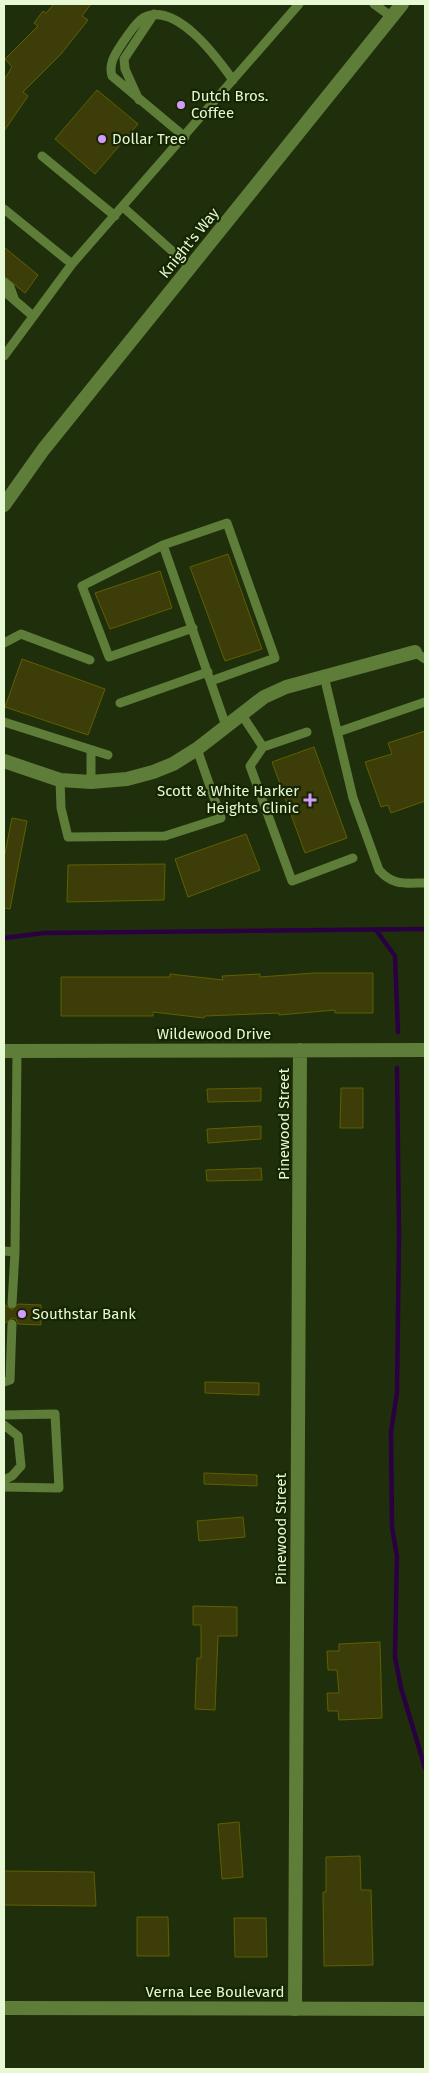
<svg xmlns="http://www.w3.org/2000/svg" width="429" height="2073" font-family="'Fira Sans',sans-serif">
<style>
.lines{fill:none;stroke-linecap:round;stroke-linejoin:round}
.stream{stroke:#290040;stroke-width:4.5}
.building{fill:#3d3d0a;stroke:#5f5f00}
.service{stroke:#5e7d39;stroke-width:9}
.minor{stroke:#5e7d39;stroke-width:14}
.tertiary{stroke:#5e7d39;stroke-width:14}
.secondary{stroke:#5e7d39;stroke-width:14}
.poi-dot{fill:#d39cfc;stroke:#162502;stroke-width:2}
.labels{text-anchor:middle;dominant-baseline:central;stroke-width:4.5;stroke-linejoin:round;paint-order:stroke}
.poi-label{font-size:15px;fill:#e6f8d4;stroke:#162502;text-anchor:start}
.street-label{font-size:15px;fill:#e6f8d4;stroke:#162502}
</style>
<rect width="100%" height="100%" fill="#1f2f0b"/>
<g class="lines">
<path class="stream" d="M376,930L395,956L398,1032
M4,938L44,933L425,929
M397,1068L399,1235L397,1392L391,1432L392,1527L397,1556L395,1657L401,1688L425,1768"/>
</g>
<path class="building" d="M54,4H91L82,16L88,20L61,54L23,92L28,96L4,131V80L12,67L5,59L38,26L34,23L43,11L46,13Z
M97,90L138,124L95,174L55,139Z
M4,247L38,275L25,293L4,276Z
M228,554L262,649L225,661L190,567Z
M160,571L172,608L110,629L95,593Z
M22,659L105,689L88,735L5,707Z
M425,731V801L391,813L388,805L381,807L365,762L392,754L388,743Z
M314,747L347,838L305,853L272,762Z
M12,818L27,821L10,909L4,908V858Z
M246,834L260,870L188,897L175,859Z
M165,864L164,900L67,902L68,865Z
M314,973H373V1013H335V1010L279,1015V1013L205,1016L204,1018L153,1012V1016H61V977H170V974L223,980L222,976L260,974V977Z
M261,1088V1101L208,1102L207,1089Z
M341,1088H363V1128H340Z
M261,1126V1139L208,1143L207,1129Z
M261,1168L262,1180L207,1181L206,1170Z
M4,1304L12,1310L18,1304L41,1305V1325L18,1324L16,1319L12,1318L4,1324Z
M205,1382L259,1383V1395L205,1393Z
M204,1473L257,1475V1486L204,1484Z
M243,1517L245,1537L199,1541L197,1521Z
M193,1606L237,1607V1636H218L215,1710L195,1709L197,1658H201V1625H193Z
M380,1642L382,1718L339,1720L338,1711H328L327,1693H339L337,1670H328L327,1651H339V1644Z
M239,1822L243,1877L222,1879L218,1824Z
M360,1856L361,1890H371L373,1965L324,1966L323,1892H326V1857Z
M4,1871L94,1872L96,1906L4,1905Z
M137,1917H168L169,1956H137Z
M234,1918H266L267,1957H235Z"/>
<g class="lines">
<path class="service" d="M374,4L392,17
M139,100L125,69L124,59L154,14
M185,137L112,76C108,63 116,53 123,42C129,34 135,23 143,18C176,0 218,59 233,80
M42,156L115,216
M123,207L190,267
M4,209L72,264
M4,282L10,287L14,298
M4,291L33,316
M4,356L72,264L299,4
M163,545L226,726
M193,628L109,657L82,586L163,545L227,523L275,658L211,681
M4,643L21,634L90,660
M415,652L425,659
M324,676L353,798L379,870C393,886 405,883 425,883
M120,703L208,672
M242,715L263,747
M4,722L108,755
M307,732L263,747L250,766L292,881L353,858
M338,732L425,702
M91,751V782
M60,780L61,808L68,837L165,836L221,818L197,749
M4,1251L15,1252L17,1051
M12,1304L15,1252
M4,1382L10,1380L12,1324
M4,1415L55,1414L59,1488L4,1487
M4,1425L18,1436L21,1466L12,1476L4,1480"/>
<path class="minor" d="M4,761L60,780L91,782L127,779L153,772L173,764L197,749L264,697L286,687L415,652
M4,1051L425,1050
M295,2009L300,1050"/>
<path class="tertiary" d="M4,2008L425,2009"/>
<path class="secondary" d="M4,505L43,450L402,4"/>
</g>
<g class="poi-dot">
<circle cx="181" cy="105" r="5"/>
<circle cx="102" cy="139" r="5"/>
<path d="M307.5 792.5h5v5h5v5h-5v5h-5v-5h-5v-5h5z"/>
<circle cx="22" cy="1314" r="5"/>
</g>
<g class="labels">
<g class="poi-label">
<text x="191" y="96">Dutch Bros.<tspan x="191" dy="17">Coffee</tspan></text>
<text x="112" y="139">Dollar Tree</text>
<text x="299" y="791" text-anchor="end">Scott &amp; White Harker<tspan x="299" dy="17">Heights Clinic</tspan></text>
<text x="32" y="1314">Southstar Bank</text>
</g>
<g class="street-label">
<text transform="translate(189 243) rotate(-51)">Knight's Way</text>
<text x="214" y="1034">Wildewood Drive</text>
<text transform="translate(284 1124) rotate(-90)">Pinewood Street</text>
<text transform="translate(281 1529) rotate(-90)">Pinewood Street</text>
<text x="215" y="1992">Verna Lee Boulevard</text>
</g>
</g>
<rect width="429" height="2073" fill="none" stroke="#e6f8d4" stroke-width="10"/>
</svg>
